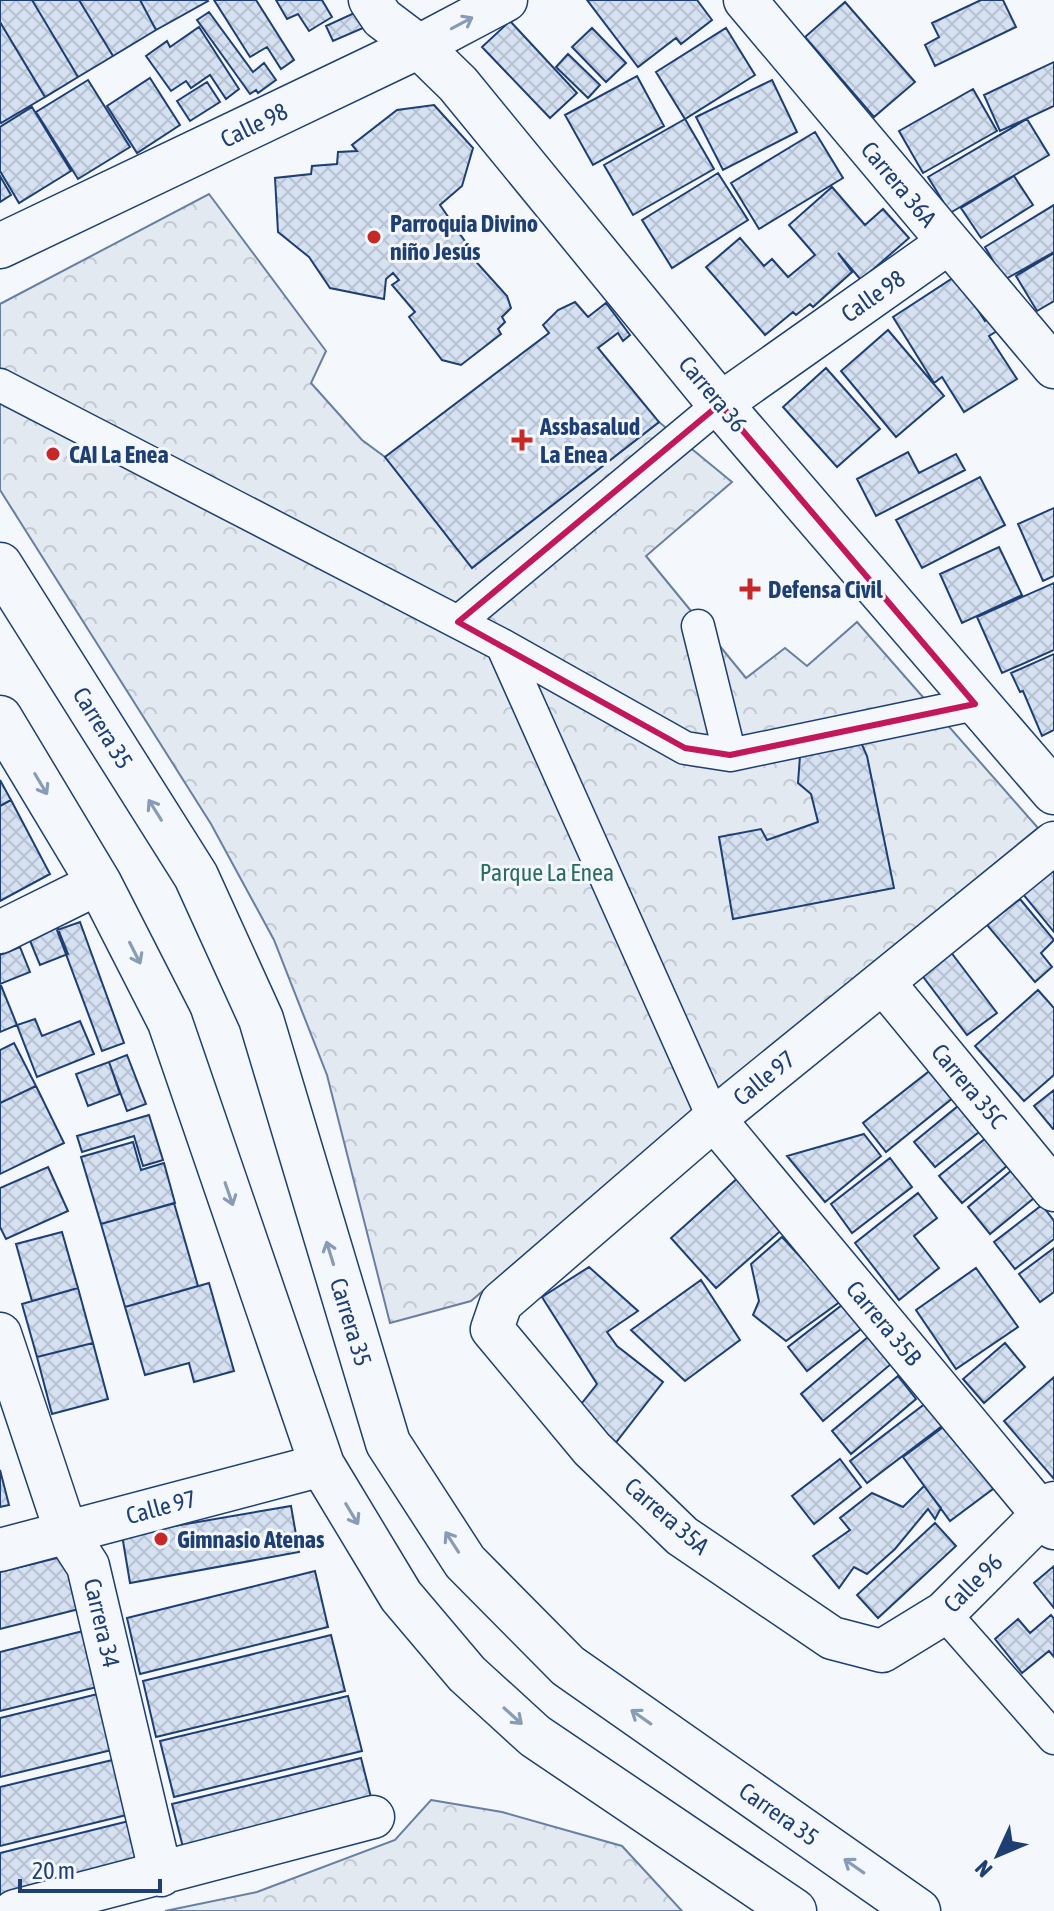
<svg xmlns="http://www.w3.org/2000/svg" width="1054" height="1911" font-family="'Asap Condensed',sans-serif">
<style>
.forest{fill:url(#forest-crowns);stroke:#687fa3;stroke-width:2}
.building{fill:url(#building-cross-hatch);stroke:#1d3f73;stroke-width:2}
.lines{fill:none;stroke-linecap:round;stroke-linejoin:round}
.pedestrian-casing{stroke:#1d3f73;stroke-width:35}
.minor-casing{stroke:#1d3f73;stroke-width:45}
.tertiary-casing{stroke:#1d3f73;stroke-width:47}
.pedestrian{stroke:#f4f7fb;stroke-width:32}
.minor{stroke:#f4f7fb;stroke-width:42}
.tertiary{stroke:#f4f7fb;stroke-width:44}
.oneway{stroke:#889bb7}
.marked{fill:none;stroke:#c2185b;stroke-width:6;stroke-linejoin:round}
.poi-dot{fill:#c62828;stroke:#f4f7fb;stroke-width:3}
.labels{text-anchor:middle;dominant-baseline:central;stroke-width:6;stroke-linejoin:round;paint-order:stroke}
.street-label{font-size:24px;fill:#1d3f73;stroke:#f4f7fb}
.poi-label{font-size:24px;font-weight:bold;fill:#1d3f73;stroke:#f4f7fb;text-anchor:start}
.park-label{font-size:24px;fill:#2c6c60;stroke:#f4f7fb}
</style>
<defs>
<pattern id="forest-crowns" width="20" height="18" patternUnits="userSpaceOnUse" patternTransform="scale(2)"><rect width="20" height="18" fill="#e3e9f0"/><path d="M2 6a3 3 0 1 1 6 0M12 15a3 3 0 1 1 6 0" fill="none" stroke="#c2c9d1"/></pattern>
<pattern id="building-cross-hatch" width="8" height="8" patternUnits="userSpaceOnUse" patternTransform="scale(2)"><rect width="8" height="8" fill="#d5e0f0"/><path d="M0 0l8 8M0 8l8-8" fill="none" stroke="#b6c1d1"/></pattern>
</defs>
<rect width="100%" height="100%" fill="#f4f7fb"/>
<path class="forest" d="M209,194L326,351L311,383L362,440L385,457L472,567L659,422L732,482L646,556L746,678L785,648L807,666L857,622L1038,828L666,1134L471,1301L390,1323L327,1075L274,940L211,824L0,490V304Z
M431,1800L502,1812L622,1846L682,1911H165L257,1892L395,1840Z"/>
<path class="building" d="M0,0H32L78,77L45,97L0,22Z
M32,0H79L113,56L78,77Z
M79,0H140L156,30L113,56Z
M140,0H207L208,1L156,30Z
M214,0H256L294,60L281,69L267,47L250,57Z
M276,0H322L332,17L309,31L298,14L287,19Z
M587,0H697L712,20L681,44L676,38L638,67Z
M981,0H1003L1016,27L935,66L925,45L939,37L932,23Z
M845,2L915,82L874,117L805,37Z
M363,9L370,25L333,41L326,26Z
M209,12L253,72L264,63L276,80L258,93L256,90L250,94L197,20Z
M510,21L577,93L550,118L482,47Z
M0,22L45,97L1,123L0,121Z
M199,27L239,89L226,99L210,75L191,88L186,81L171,91L146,56L167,41L170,47Z
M592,28L626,63L606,82L572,47Z
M726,28L755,75L685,119L656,72Z
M568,54L600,85L588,98L556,67Z
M1054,62V106L1000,131L984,95Z
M637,76L664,126L593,165L565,115Z
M150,78L180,125L137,153L107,106Z
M88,80L130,147L78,179L36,112Z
M772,80L797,132L723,170L696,117Z
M207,82L220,102L190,121L177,101Z
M973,89L997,131L923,173L899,131Z
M434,105L473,148L462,186L440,205L469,247L470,255L507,296L511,308L502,317L505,322L498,329L501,334L461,365L442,360L409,317L415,312L392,285L399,280L393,273L386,279L384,299L330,288L309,257L278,232L275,178L311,174L312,166L337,164L338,152L357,151L352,145L397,110Z
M32,107L71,171L19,203L0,171V127Z
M685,119L714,169L633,215L604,165Z
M1027,119L1049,155L950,213L928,177Z
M815,132L843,178L759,229L731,183Z
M718,173L748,220L672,268L642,220Z
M0,176L11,195L0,202Z
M1014,176L1033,205L981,238L961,208Z
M832,187L865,225L883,209L909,238L861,280L838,253L852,272L813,307L810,304L796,315L793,312L765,335L706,267L740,238L764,266L772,259L788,277L815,255L789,225Z
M1054,205V252L1004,280L985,247Z
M1054,253V301L1037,311L1016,276Z
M956,276L985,321L989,318L997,331L989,336L1017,379L964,412L942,377L934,383L893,317Z
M575,302L588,317L606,303L630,335L623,341L618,333L598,348L659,422L472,568L385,457L549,333L543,325L558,310Z
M888,330L944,396L896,437L841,371Z
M826,368L880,429L837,467L783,407Z
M908,452L919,473L956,454L965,470L876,516L857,479Z
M980,477L1005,525L922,568L896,520Z
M1054,508V576L1043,581L1018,524Z
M999,547L1022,595L962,623L940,574Z
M1054,583V650L1002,673L977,617Z
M1054,654V730L1042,736L1023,691L1020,692L1011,673Z
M856,731L867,756L894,888L733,919L719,837L761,829L767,840L818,822L811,794L798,783L800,756Z
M0,780L11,800L0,806Z
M11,800L50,874L0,901V806Z
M1054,868V932L1022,893Z
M1020,899L1054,940L1041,953L1052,967L1035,982L987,925Z
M80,922L124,1043L102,1051L57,930Z
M56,924L68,954L40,965L28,936Z
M20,947L30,972L0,984V955Z
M947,947L997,1013L967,1035L918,970Z
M0,983L17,1025L0,1032Z
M1038,990L1054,1008V1075L1024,1101L975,1046Z
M35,1019L42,1036L80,1021L94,1054L37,1077L17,1025Z
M14,1043L36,1086L0,1103V1050Z
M127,1055L146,1104L127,1111L109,1062Z
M109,1062L120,1094L88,1106L76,1074Z
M932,1069L954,1097L886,1152L863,1123Z
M36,1086L64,1143L0,1174V1103Z
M1054,1090V1129H1053L1034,1106Z
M958,1106L979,1132L935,1167L914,1142Z
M149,1115L163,1160L143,1166L134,1136L82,1152L77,1136Z
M864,1134L881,1156L825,1202L787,1156Z
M986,1138L1008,1165L962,1203L939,1176Z
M133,1142L141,1170L164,1163L175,1203L101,1224L81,1157Z
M890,1158L912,1187L852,1233L831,1204Z
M48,1167L68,1211L6,1239L0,1227V1188Z
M1012,1170L1034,1198L990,1234L968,1207Z
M740,1176L785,1227L716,1288L671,1238Z
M918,1193L937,1218L914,1236L939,1268L899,1300L855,1243Z
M174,1203L198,1286L125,1307L101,1224Z
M1042,1205L1054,1221V1239L1015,1269L994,1242Z
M62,1232L78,1288L32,1301L16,1244Z
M782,1237L841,1301L786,1341L753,1315L759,1301L751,1264Z
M1054,1248V1292L1040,1302L1019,1274Z
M589,1267L638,1311L607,1332L617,1346L663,1382L614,1445L574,1413L597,1384L542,1297Z
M976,1268L1018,1327L956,1369L916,1310Z
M701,1280L740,1340L685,1381L631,1330Z
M209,1283L234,1371L194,1382L189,1363L145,1375L125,1307Z
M78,1288L93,1343L37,1357L22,1304Z
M842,1305L861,1329L807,1371L788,1347Z
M868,1337L891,1364L823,1421L801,1394Z
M93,1343L108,1399L52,1414L37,1357Z
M1005,1343L1025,1367L984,1403L963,1379Z
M898,1376L916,1399L851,1454L832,1431Z
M1054,1377V1479L1004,1421Z
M926,1403L942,1426L867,1483L850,1461Z
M950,1422L997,1486L950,1521L903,1457Z
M840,1459L861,1487L814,1524L792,1496Z
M0,1470L9,1505L0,1507Z
M924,1486L941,1508L935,1519L928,1509L895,1549L867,1574L854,1567L839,1588L813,1556L850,1530L840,1518L872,1493L903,1507Z
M291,1506L299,1552L130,1583L122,1535Z
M935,1523L956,1546L878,1618L857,1595Z
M69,1555L83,1608L0,1629V1572Z
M1054,1566V1608L1034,1583Z
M315,1571L328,1627L140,1674L127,1618Z
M1051,1615L1054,1619V1657L1049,1651L1022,1673L995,1639L1018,1619L1030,1633Z
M91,1629L105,1685L0,1711V1652Z
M331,1635L345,1691L156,1737L143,1681Z
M110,1691L124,1747L0,1777V1718Z
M348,1696L362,1751L174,1797L160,1741Z
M125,1757L139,1812L0,1846V1787Z
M361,1758L375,1813L186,1859L172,1804Z
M145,1817L158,1873L0,1911V1853Z"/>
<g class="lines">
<g class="pedestrian-casing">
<path id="pedestrian" d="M0,385L502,645L714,1119
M458,622L720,404
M698,626L730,755
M502,645L685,748L730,755L975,704
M944,1613L1054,1738"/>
</g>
<g class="minor-casing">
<path id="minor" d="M370,0L382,18L419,46L506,0
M745,0L1054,367
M720,404L948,243
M1054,843L714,1119L501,1303L492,1329L592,1449L682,1536L832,1638L882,1651L944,1613L1054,1503
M0,932L99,883
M883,982L1054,1190
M714,1119L1054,1528
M0,1334L66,1532L88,1566L161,1875
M0,1550L322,1465
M15,1911L373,1817"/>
</g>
<g class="tertiary-casing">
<path id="tertiary" d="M0,246L419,46L458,84L720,404L1054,792
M0,565L196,876L261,1019L388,1443L465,1562L568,1666L918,1911
M0,718L99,883L170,1022L322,1465L401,1596L467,1674L535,1736L794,1911"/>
</g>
<use href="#pedestrian" class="pedestrian"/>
<use href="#minor" class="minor"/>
<use href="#tertiary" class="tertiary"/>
</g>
<defs><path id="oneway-shaft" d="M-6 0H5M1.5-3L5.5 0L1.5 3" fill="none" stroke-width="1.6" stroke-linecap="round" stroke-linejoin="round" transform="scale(2)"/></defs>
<g class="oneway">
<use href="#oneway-shaft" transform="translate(462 23) rotate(-28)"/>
<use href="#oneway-shaft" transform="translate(41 784) rotate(59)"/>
<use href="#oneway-shaft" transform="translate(155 810) rotate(-122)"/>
<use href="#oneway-shaft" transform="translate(135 953) rotate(63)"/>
<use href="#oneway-shaft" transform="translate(229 1194) rotate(71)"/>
<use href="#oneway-shaft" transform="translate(330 1253) rotate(-107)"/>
<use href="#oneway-shaft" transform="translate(352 1514) rotate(59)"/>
<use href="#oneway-shaft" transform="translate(452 1542) rotate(-123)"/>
<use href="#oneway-shaft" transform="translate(513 1716) rotate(42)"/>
<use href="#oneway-shaft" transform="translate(641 1717) rotate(-145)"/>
<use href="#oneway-shaft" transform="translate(854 1866) rotate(-145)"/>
</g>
<path class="marked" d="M720,404L975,704L730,755L685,748L458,622Z"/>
<g class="poi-dot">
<circle cx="374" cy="237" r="8"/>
<path d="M518 428h8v8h8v8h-8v8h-8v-8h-8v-8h8z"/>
<circle cx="53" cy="454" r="8"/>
<path d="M746 577h8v8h8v8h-8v8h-8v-8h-8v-8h8z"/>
<circle cx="161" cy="1539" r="8"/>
</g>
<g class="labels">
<g class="street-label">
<text transform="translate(254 125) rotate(-26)">Calle 98</text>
<text transform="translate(899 184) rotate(50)">Carrera 36A</text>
<text transform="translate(873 296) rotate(-35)">Calle 98</text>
<text transform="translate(713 394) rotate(50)">Carrera 36</text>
<text transform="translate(103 728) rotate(58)">Carrera 35</text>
<text transform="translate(764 1078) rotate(-39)">Calle 97</text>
<text transform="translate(969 1086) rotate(50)">Carrera 35C</text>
<text transform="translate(351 1322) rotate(73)">Carrera 35</text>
<text transform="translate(884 1323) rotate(50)">Carrera 35B</text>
<text transform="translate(161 1507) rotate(-15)">Calle 97</text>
<text transform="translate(667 1516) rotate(41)">Carrera 35A</text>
<text transform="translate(973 1583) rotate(-45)">Calle 96</text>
<text transform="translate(102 1623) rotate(77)">Carrera 34</text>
<text transform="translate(779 1814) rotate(35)">Carrera 35</text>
</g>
<g class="poi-label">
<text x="390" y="223">Parroquia Divino<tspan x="390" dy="28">niño Jesús</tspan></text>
<text x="540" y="426">Assbasalud<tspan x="540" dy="28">La Enea</tspan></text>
<text x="69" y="454">CAI La Enea</text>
<text x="768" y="589">Defensa Civil</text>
<text x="177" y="1539">Gimnasio Atenas</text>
</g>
<g class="park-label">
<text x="547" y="872">Parque La Enea</text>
</g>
</g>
<g transform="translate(998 1855) rotate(226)" stroke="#f4f7fb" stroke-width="6" paint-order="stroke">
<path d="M0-6L14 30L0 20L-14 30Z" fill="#1d3f73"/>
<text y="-12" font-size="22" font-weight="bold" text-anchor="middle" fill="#1d3f73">N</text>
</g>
<path d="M20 1879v12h140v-12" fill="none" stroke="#1d3f73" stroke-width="4"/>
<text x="32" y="1879" font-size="24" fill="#1d3f73" stroke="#f4f7fb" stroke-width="6" paint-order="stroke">20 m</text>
</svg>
